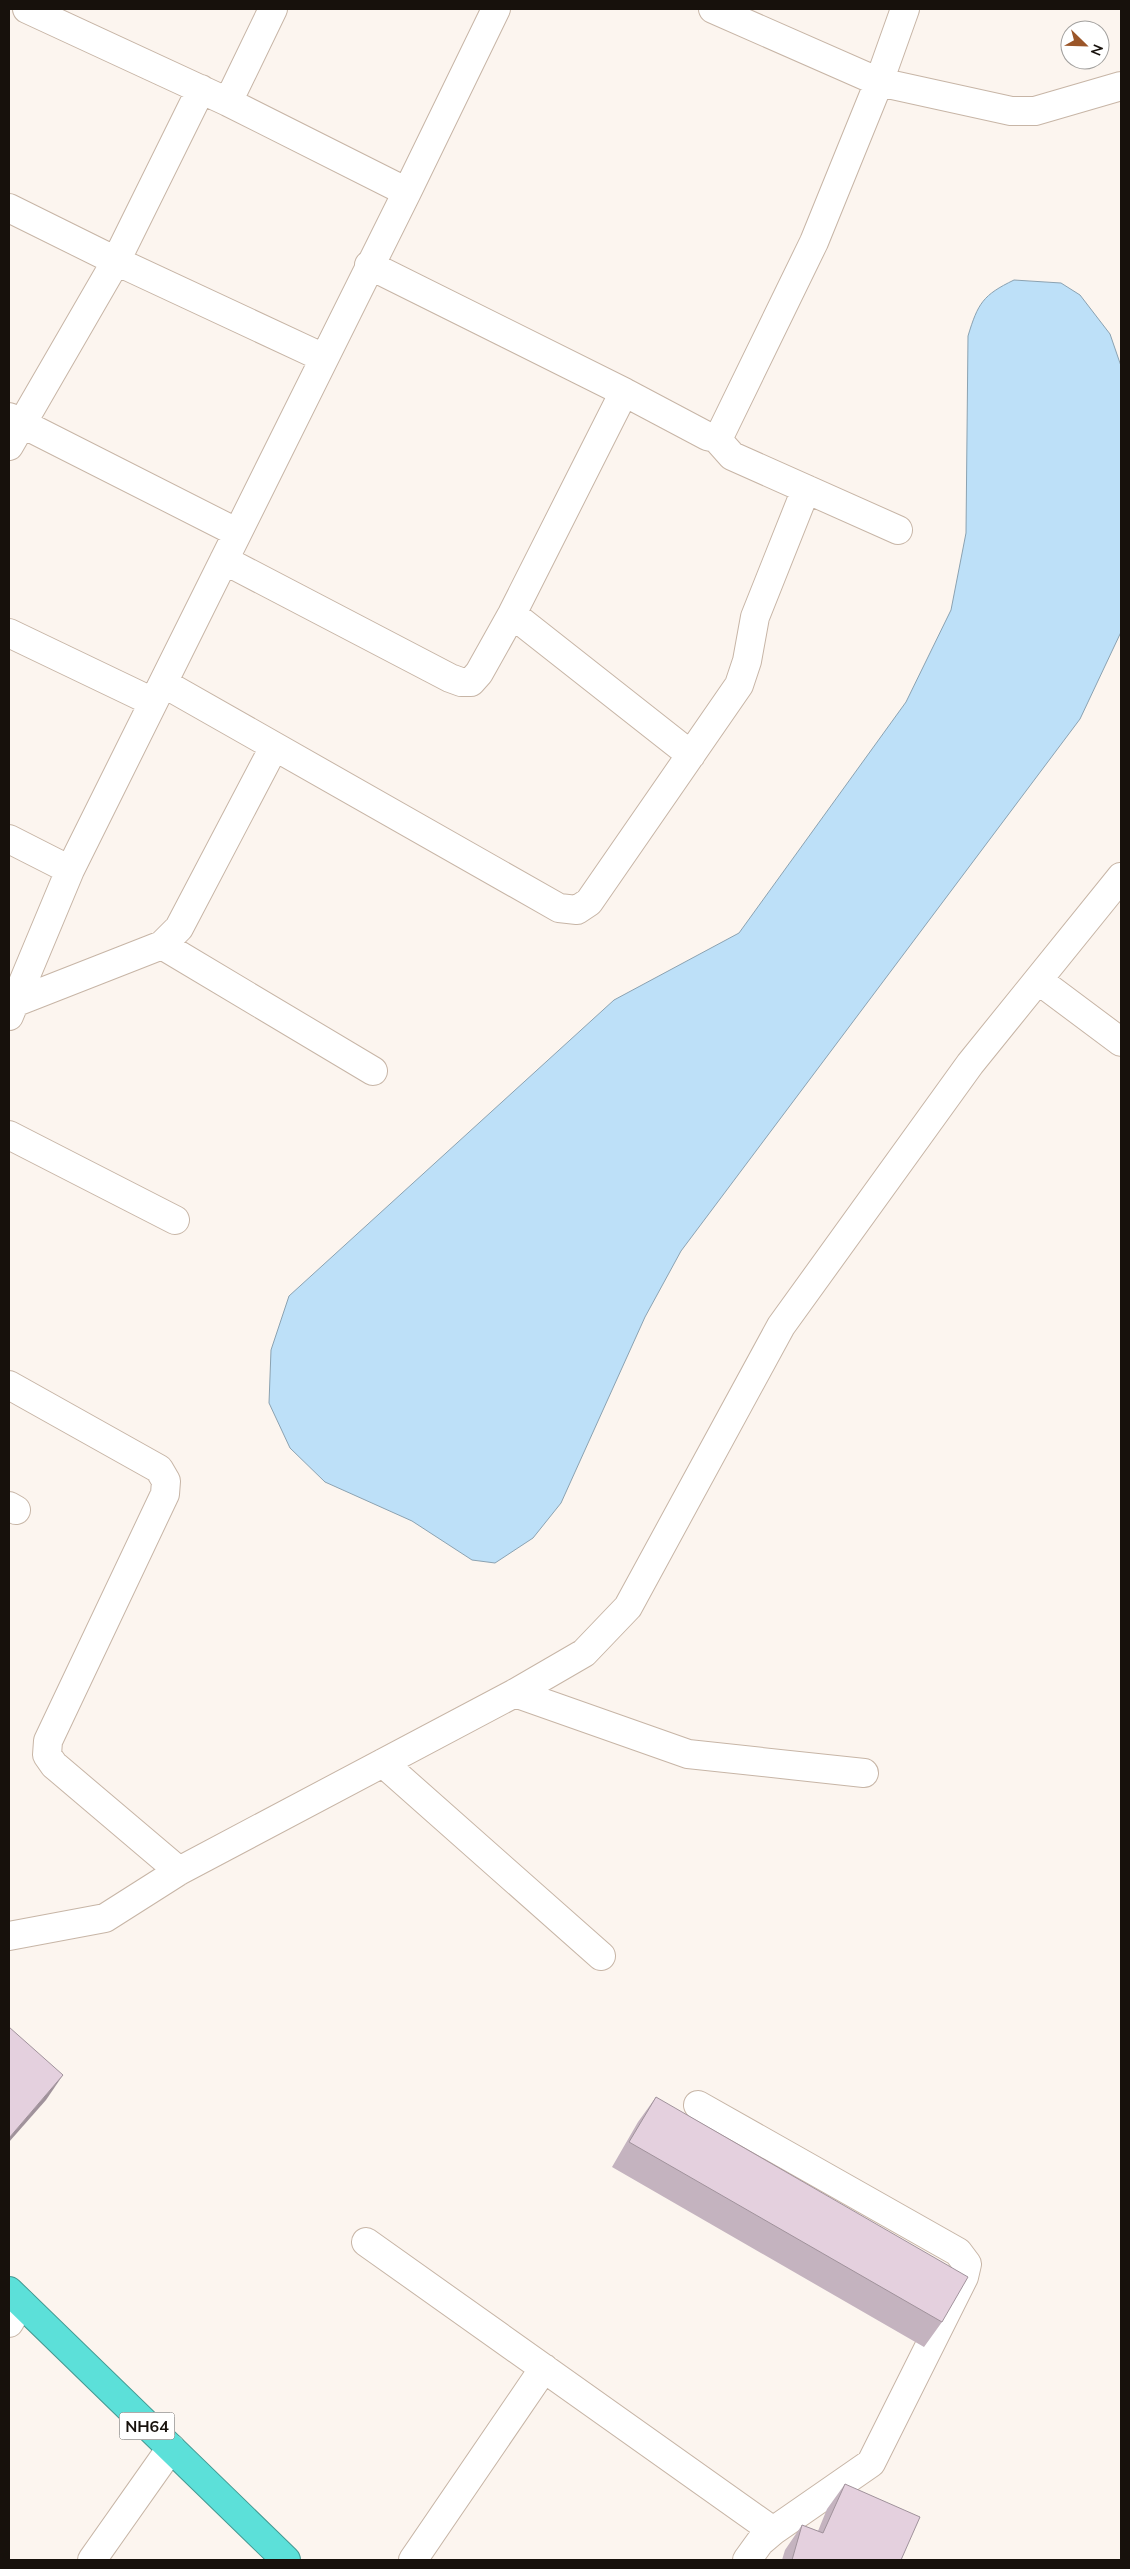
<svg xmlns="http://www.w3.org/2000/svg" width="1130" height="2569" font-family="Mulish,sans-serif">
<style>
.water{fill:#bde0f8;stroke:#8ba2b1}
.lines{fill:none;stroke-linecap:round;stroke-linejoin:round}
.minor-casing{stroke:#c7b5a6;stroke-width:30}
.highway-casing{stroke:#449891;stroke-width:30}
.minor{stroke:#fff;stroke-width:28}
.highway{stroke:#5ce0d9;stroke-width:28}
.wall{fill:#c4b3bf}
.shaded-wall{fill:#a0929b}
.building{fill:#e4d0de;stroke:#a0929b}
.labels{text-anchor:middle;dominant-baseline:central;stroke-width:4;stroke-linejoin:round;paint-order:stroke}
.shield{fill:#fff;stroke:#5d5855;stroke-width:1}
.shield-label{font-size:16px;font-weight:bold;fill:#17110c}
</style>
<rect width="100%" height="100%" fill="#fcf5ef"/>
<path class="water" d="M1014,280L1061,283L1080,295L1110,334L1121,366V632L1080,719L681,1251L645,1317L561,1503L533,1538L495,1563L472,1560L412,1521L325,1482L290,1448L269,1403L271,1350L289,1296L614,1000L739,933L906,702L951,610L966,533L968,336C978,303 983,295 1014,280Z"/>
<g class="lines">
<g class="minor-casing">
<path id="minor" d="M27,9L228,102L407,192
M713,9L879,82L1011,111H1035L1121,86
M228,102L273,9
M9,208L116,261L324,358
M369,265L624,392L707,436L716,438L721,433L814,242L879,82L905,9
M9,417L236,532
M716,438L732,456L898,530
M9,446L116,261L201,89
M224,560L450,678L461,682H471L479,673L512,614L624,392
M512,614L691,755
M9,633L153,702
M163,683L559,908L577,910L589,902L739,685L747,661L755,617L806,489
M9,839L70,870
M162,945L373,1071
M1038,980L1121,1042
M14,1003L162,945L179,928L274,747
M9,1016L70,870L407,192L496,9
M9,1135L175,1220
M9,1385L159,1469L166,1481L165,1494L48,1741L47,1755L54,1765L179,1871
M9,1506L16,1510
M515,1693L688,1754L864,1773
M383,1763L601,1956
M9,1936L105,1918L179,1871L515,1693L584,1653L628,1607L781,1326L970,1064L1121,877
M698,2105L958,2252L967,2264L964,2277L871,2463L773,2531L760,2542L747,2560
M366,2242L773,2531
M9,2323L21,2303
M92,2560L171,2448
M413,2560L544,2368"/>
</g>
<g class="highway-casing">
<path id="highway" d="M9,2291L286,2560"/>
</g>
<use href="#minor" class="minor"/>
<use href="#highway" class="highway"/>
</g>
<path class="wall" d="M656,2097L942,2322L924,2347L612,2167L638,2122Z
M845,2484L901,2560H782L785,2550L802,2525L818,2531L827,2509Z"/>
<path class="shaded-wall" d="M63,2075L46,2100L9,2142V2138Z"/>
<path class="building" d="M9,2027L63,2075L9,2138Z
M656,2097L968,2277L942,2322L629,2142Z
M845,2484L920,2517L901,2560H792L802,2525L823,2533Z"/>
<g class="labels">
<rect class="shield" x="119.5" y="2412.5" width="55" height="27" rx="4"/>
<g class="shield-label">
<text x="147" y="2426">NH64</text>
</g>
</g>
<rect width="1130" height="2569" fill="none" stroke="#17110c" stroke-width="20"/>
<g transform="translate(1085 45) rotate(113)"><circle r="24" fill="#ffffff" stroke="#a2a09e"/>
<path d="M0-4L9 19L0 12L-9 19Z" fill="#9b5629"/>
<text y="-8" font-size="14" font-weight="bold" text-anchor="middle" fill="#17110c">N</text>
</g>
</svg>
